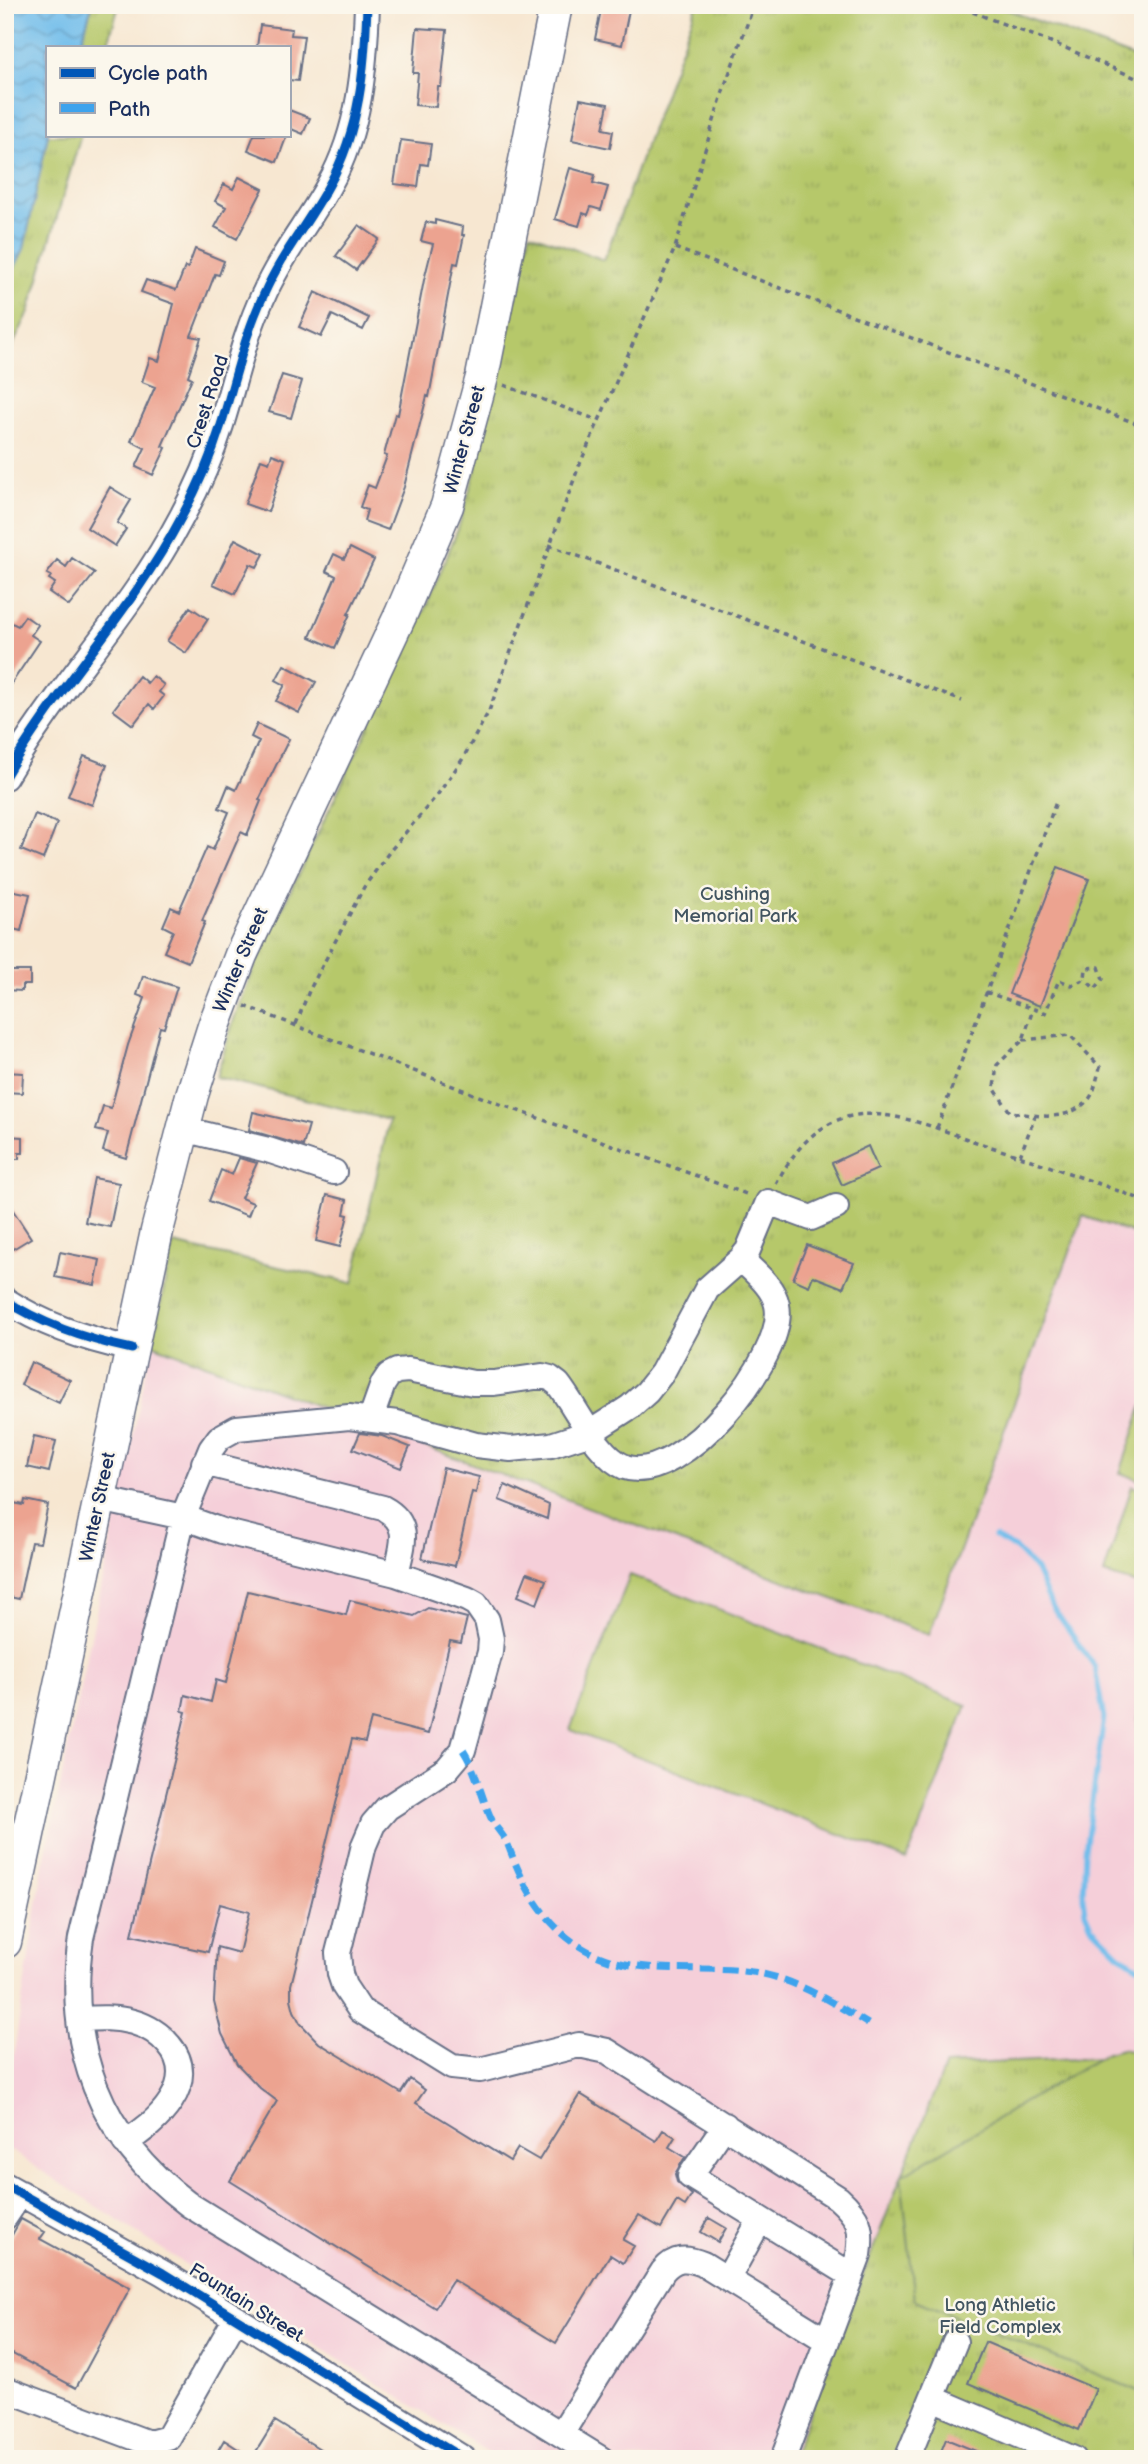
<svg xmlns="http://www.w3.org/2000/svg" width="1148" height="2464" font-family="'Balsamiq Sans',sans-serif">
<style>
.built{fill:#f5cfd9}
.park{fill:url(#park-tufts);stroke:#687c64;stroke-width:2}
.pitch{fill:#b6c86b;stroke:#687c64;stroke-width:2}
.water{fill:url(#water-waves);stroke:#4676a4;stroke-width:2}
.lines{fill:none;stroke-linecap:round;stroke-linejoin:round}
.stream{stroke:#71bdeb;stroke-width:5}
.building{fill:#eca390}
.minor-casing{stroke:#686f86;stroke-width:28}
.major-casing{stroke:#686f86;stroke-width:35}
.path{stroke:#686f86;stroke-width:3.5;stroke-dasharray:5 5;stroke-linecap:butt}
.minor{stroke:#fff;stroke-width:24}
.major{stroke:#fff;stroke-width:32}
.quiet{stroke:#3da3ed;stroke-width:7;stroke-dasharray:14 7;stroke-linecap:butt}
.cycleway-casing{stroke:#fbf7ec;stroke-width:13}
.cycleway{stroke:#0057b8;stroke-width:9}
.labels{text-anchor:middle;dominant-baseline:central;stroke-width:5;stroke-linejoin:round;paint-order:stroke}
.street-label{font-size:19px;fill:#1b2f5e;stroke:#fbf7ec}
.park-label{font-size:19px;fill:#425561;stroke:#fbf7ec}
</style>
<defs>
<pattern id="park-tufts" width="24" height="20" patternUnits="userSpaceOnUse" patternTransform="scale(1.75)"><rect width="24" height="20" fill="#b6c86b"/><path d="M3 7l-1-3M5 7V3M7 7l1-3M15 17l-1-3M17 17v-4M19 17l1-3" fill="none" stroke="#9cac5f"/></pattern>
<pattern id="water-waves" width="16" height="10" patternUnits="userSpaceOnUse" patternTransform="scale(1.75)"><rect width="16" height="10" fill="#71bdeb"/><path d="M0 5q4-4 8 0t8 0" fill="none" stroke="#5c9ac2"/></pattern>
</defs>
<rect width="100%" height="100%" fill="#fbf7ec"/>
<filter id="ink" filterUnits="userSpaceOnUse"><feTurbulence type="fractalNoise" baseFrequency=".0143" numOctaves="2"/><feDisplacementMap in="SourceGraphic" scale="14" xChannelSelector="R" yChannelSelector="G"/><feConvolveMatrix kernelMatrix="1 2 1 2 8 2 1 2 1" color-interpolation-filters="sRGB"/></filter>
<filter id="wash" filterUnits="userSpaceOnUse"><feTurbulence type="fractalNoise" baseFrequency=".00686" numOctaves="4" result="noise"/><feDisplacementMap in="SourceGraphic" scale="28" xChannelSelector="R" yChannelSelector="G"/><feGaussianBlur stdDeviation="1.57" result="paint"/><feColorMatrix in="noise" values="0 0 0 0 0 0 0 0 0 0 0 0 0 0 0 0 0 1.4 0 .05"/><feComposite in="paint" operator="in"/></filter>
<g filter="url(#wash)">
<rect width="100%" height="100%" fill="#f7e7d1"/>
<path class="built" d="M1083,1215L1143,1237V2056L791,2459H499L182,2262L5,2147V2110L42,1872L152,1344L929,1635Z"/>
<path class="park" d="M5,5H119L107,47H47V135H81L29,312L5,361Z
M697,5H995L1143,61V1237L1083,1216L929,1635L152,1344L173,1244L353,1283L389,1120L216,1077L235,1016L257,961L428,602L458,529L477,465L530,233L604,260Z
M1143,2056V2459H791L945,2065Z"/>
<path class="pitch" d="M1143,1405V1481L1120,1473Z
M1132,1486L1143,1490V1586L1104,1574Z
M630,1575L967,1705L907,1860L570,1730Z
M1138,1650H1143V1904H1140Z
M1122,2049L1143,2055V2393L915,2300L901,2176L1107,2053Z"/>
<path class="water" d="M5,5H92L80,47H47L48,135L24,249L12,273L5,299Z"/>
<g class="lines">
<path class="stream" d="M994,1537L1016,1549L1036,1570L1051,1605L1095,1667L1104,1718L1085,1850L1083,1897L1085,1912L1091,1926L1119,1954L1143,1970"/>
</g>
<g id="blocks">
<path class="building" d="M602,5H630L622,45L595,39Z
M260,25L292,29L291,35L304,36L298,81L289,80V47H257Z
M417,28L447,30L441,87H438L436,107L415,105L418,73H413Z
M580,99L608,104L603,129L613,131L610,148L572,140Z
M289,110L310,118L303,134L289,128Z
M254,135H287L277,162L248,150Z
M401,140L431,144L428,165L421,164L418,187L394,184Z
M570,168L595,175L593,183L608,187L601,210L591,207L588,215L583,213L579,226L555,219Z
M239,177L263,189L237,239L215,227L226,207L215,201L224,184L233,189Z
M435,220L463,227L462,235H464L458,264L454,263L429,397L427,396L404,487L388,530L364,521L367,510L360,507L368,485L375,488L387,456L384,455L395,414L398,415L424,280L433,244L421,241L426,222L435,224Z
M359,225L379,239L356,270L336,256Z
M195,249L224,261L219,275L215,274L191,336L201,338L188,376L192,378L162,446L166,448L153,475L136,467L145,448L131,441L155,387L142,382L150,358L159,361L174,304L141,292L146,280L176,290L185,267L188,268Z
M315,292L369,318L363,330L332,315L321,337L299,327Z
M282,375L302,381L291,418L269,412Z
M272,454L285,459L268,512L245,504L261,459L269,462Z
M110,487L131,500L117,523L126,529L115,546L87,528Z
M235,539L264,554L257,567L250,564L235,594L213,584Z
M350,548L374,560L348,614H350L335,648L310,637L336,576L326,571L334,554L344,559Z
M72,558L95,573L69,606L49,592L55,583L49,579L51,576L47,574L57,560L66,567Z
M190,607L208,619L186,653L167,641Z
M25,616L38,625L31,635L40,641L5,693V633L12,623L18,626Z
M284,665L316,682L299,713L276,701L285,685L276,680Z
M139,676L147,683L153,676L164,685L159,692L164,696L154,709L149,704L133,725L113,710Z
M257,724L289,739L259,800L261,801L247,835L241,832L202,921L205,922L188,962L164,952L173,931L163,926L171,907L179,911L207,847L213,850L229,812L219,808L228,786L236,790L259,741L251,737Z
M84,756L107,765L92,805L68,796Z
M35,814L57,823L43,859L21,850Z
M1058,867L1089,879L1040,1006L1009,994Z
M5,889L30,894L21,931L5,927Z
M5,971H30V985H22V991L5,990Z
M143,976L177,987L164,1028L160,1027L126,1158L103,1151L108,1133L96,1130L103,1106L111,1108L128,1045L145,998L137,995Z
M5,1072L23,1073L22,1093L5,1092Z
M253,1112L309,1125L303,1146L249,1130Z
M5,1136L23,1137V1153H19V1159H5Z
M868,1146L878,1169L842,1185L832,1163Z
M239,1158L257,1163L241,1198L253,1203L248,1216L209,1201L221,1170L232,1175Z
M94,1178L119,1183L110,1227L85,1222Z
M327,1195L347,1200L344,1214L348,1215L340,1247L316,1241Z
M5,1198L31,1238L13,1249L5,1237Z
M807,1245L854,1263L843,1288L813,1276L809,1286L793,1279Z
M60,1252L100,1260L95,1285L55,1277Z
M31,1362L70,1380L59,1403L21,1385Z
M360,1433L382,1436L410,1447L401,1468L353,1449Z
M34,1436L56,1441L49,1472L27,1467Z
M443,1468L479,1477L476,1493L472,1492L455,1566L422,1559Z
M505,1485L549,1505L547,1519L499,1500Z
M25,1500L48,1505L40,1543L31,1542L19,1599L5,1596V1509L8,1502L24,1505Z
M527,1573L546,1580L537,1604L518,1596Z
M248,1591L346,1615L350,1600L414,1616L428,1608L467,1618L461,1643L450,1641L428,1734L371,1719L365,1742L352,1739L291,1985V1999L294,2011L300,2023L319,2043L401,2093L410,2079L425,2090L416,2103L510,2161L518,2148L539,2160L580,2094L656,2141L663,2130L675,2137L669,2147L685,2157L675,2174L677,2182L692,2195L685,2206L677,2201L661,2228L639,2215L623,2240L634,2246L623,2263L610,2255L556,2343L453,2280L435,2308L230,2181L277,2101L260,2088L237,2064L222,2034L214,2002L217,1947L239,1953L249,1912L220,1904L208,1952L132,1935L186,1712L182,1711L185,1695L211,1702L216,1680L226,1683Z
M709,2218L726,2228L718,2242L701,2232Z
M21,2219L45,2232L40,2239L130,2288L76,2388L5,2350V2247Z
M985,2342L1096,2389L1079,2430L968,2383Z
M275,2421L336,2459H213L224,2440L252,2458Z
M946,2439L993,2458V2459H938Z"/>
</g>
</g>
<g filter="url(#ink)">
<use href="#blocks" fill-opacity="0" stroke="#686f86" stroke-width="2"/>
<g class="lines">
<g class="minor-casing">
<path id="minor" d="M5,777C58,686 132,611 181,518C197,489 211,457 221,425C235,381 244,336 264,294C281,255 309,222 329,185C360,130 365,67 367,5
M183,1129L268,1150L334,1172
M5,1300C43,1325 89,1340 132,1349
M371,1418L383,1384L389,1375L397,1371L408,1370L473,1383H494L542,1376L550,1378L558,1384C577,1408 597,1456 625,1467C680,1487 788,1356 777,1305C773,1286 755,1273 741,1259
M204,1463L383,1508C413,1524 402,1546 396,1574
M100,1499L183,1517L222,1531L396,1574L467,1599L476,1604L487,1620L491,1639L490,1652L463,1750L447,1769L387,1808L373,1824L364,1845L341,1941L338,1953L340,1974L344,1986L360,2010L452,2067L480,2070L579,2045L607,2051L838,2198C859,2217 863,2227 859,2255L783,2459
M80,2019C98,2018 115,2017 133,2022C147,2026 160,2034 169,2045C201,2082 157,2124 125,2142
M725,2125L690,2176L851,2275
M5,2185L163,2273L464,2459
M5,2217L21,2193
M728,2278L760,2220
M5,2389L149,2443L168,2438L236,2318
M932,2398L1074,2459
M561,2434L663,2271C675,2257 686,2257 703,2264L826,2340
M601,2459L188,2204C100,2138 65,2047 81,1938L183,1517L211,1449L219,1438L237,1428L349,1417L397,1423L476,1445L511,1449L551,1445L591,1432L630,1407L647,1392L662,1373L707,1289L741,1259L748,1250L768,1202L811,1218L836,1207
M907,2459L955,2342"/>
</g>
<g class="major-casing">
<path id="major" d="M5,1942L157,1231L192,1095L214,1026L241,955L401,614L447,506L482,377L556,5"/>
</g>
<path class="path" d="M954,5L1056,44L1143,81
M675,248L1143,426
M504,385L597,420
M549,545L962,701
M986,992L1045,1013L1059,980L1072,985L1085,979L1086,968L1099,967L1103,979L1095,989L1085,979
M245,1006L497,1103L749,1195
M296,1024L309,991L364,887L390,851L438,794L462,760L489,711L579,466L675,248L724,88L754,5
M1023,1040L1070,1035L1100,1067C1097,1077 1095,1092 1089,1099C1067,1123 1039,1116 1010,1112L994,1088L997,1065L1023,1040L1033,1009
M937,1128L1056,802
M1020,1156L1035,1116
M776,1184C791,1155 813,1126 847,1117C888,1106 943,1131 982,1144C1036,1161 1089,1180 1143,1200"/>
<use href="#minor" class="minor"/>
<use href="#major" class="major"/>
<path class="quiet" d="M463,1750C476,1770 481,1796 491,1818C495,1828 504,1835 508,1845C519,1874 531,1900 552,1923C609,1985 679,1962 752,1972C794,1978 832,2002 868,2024"/>
<g class="cycleway-casing">
<path id="cycleway" d="M5,777C58,686 132,611 181,518C197,489 211,457 221,425C235,381 244,336 264,294C281,255 309,222 329,185C360,130 365,67 367,5
M5,1300C43,1325 89,1340 132,1349
M5,2185L163,2273L464,2459"/>
</g>
<use href="#cycleway" class="cycleway"/>
</g>
</g>
<g class="labels">
<g class="street-label">
<text transform="translate(208 402) rotate(-72)">Crest Road</text>
<text transform="translate(465 440) rotate(-75)">Winter Street</text>
<text transform="translate(241 960) rotate(-67)">Winter Street</text>
<text transform="translate(98 1507) rotate(-78)">Winter Street</text>
<text transform="translate(246 2303) rotate(32)">Fountain Street</text>
</g>
<g class="park-label">
<text x="735" y="894">Cushing<tspan x="735" dy="22">Memorial Park</tspan></text>
<text x="1000" y="2305">Long Athletic<tspan x="1000" dy="22">Field Complex</tspan></text>
</g>
</g>
<rect width="1148" height="2464" fill="none" stroke="#fbf7ec" stroke-width="28"/>
<rect x="46" y="46" width="245" height="91" fill="#fbf7ec" stroke="#a1a7b3" stroke-width="2"/>
<rect x="60" y="68" width="35" height="10" fill="#0057b8" stroke="#a1a7b3" stroke-width="2"/>
<text x="108" y="80" font-size="21" fill="#1b2f5e">Cycle path</text>
<rect x="60" y="103" width="35" height="10" fill="#3da3ed" stroke="#a1a7b3" stroke-width="2"/>
<text x="108" y="116" font-size="21" fill="#1b2f5e">Path</text>
</svg>
